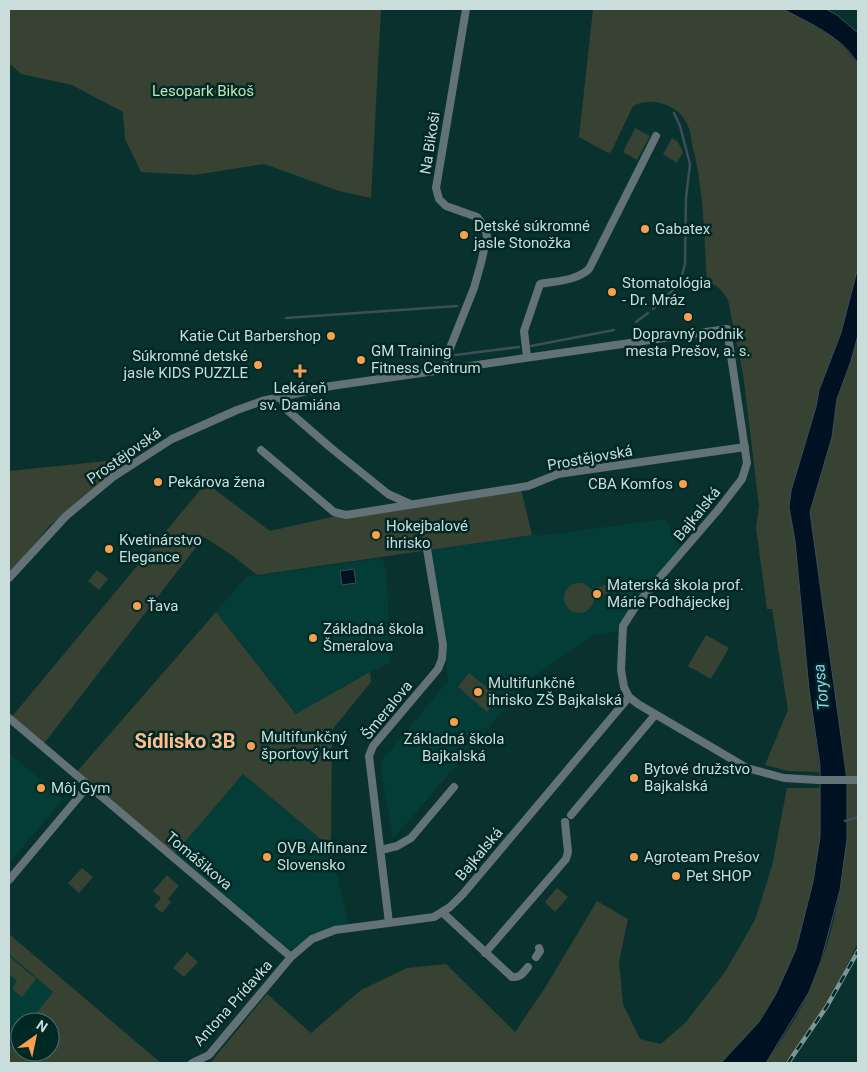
<svg xmlns="http://www.w3.org/2000/svg" width="867" height="1072" font-family="Roboto,sans-serif">
<style>
.built{fill:#043c38}
.green{fill:#374232}
.water{fill:#001121;stroke:#3c4e59}
.lines{fill:none;stroke-linecap:round;stroke-linejoin:round}
.stream{stroke:#3c4e59;stroke-width:2.5}
.minor{stroke:#627276;stroke-width:8}
.rail-casing{stroke:#7b9795;stroke-width:4.5}
.rail{stroke:#002825;stroke-width:2.5;stroke-dasharray:8;stroke-linecap:butt}
.poi-dot{fill:#fa9f4e;stroke:#002825;stroke-width:2}
.labels{text-anchor:middle;dominant-baseline:central;stroke-width:5;stroke-linejoin:round;paint-order:stroke}
.park-label{font-size:15px;fill:#c2e5b3;stroke:#002825}
.street-label{font-size:15px;fill:#c9dddb;stroke:#002825}
.poi-label{font-size:15px;fill:#c9dddb;stroke:#002825;text-anchor:start}
.water-label{font-size:16px;font-style:italic;fill:#97cef3;stroke:#002825}
.district-label{font-size:20px;font-weight:bold;fill:#ffbe8b;stroke:#002825}
</style>
<rect width="100%" height="100%" fill="#09322f"/>
<path class="built" d="M666,519L675,540L685,551L656,583L620,631L592,636L529,680L393,839L380,763L448,681L430,550L538,534L539,536Z
M382,558L387,575L390,663L370,672L297,714L216,612L246,577Z
M9,753L63,799L9,864Z
M243,774L331,848L350,931L329,935L309,943L297,958L173,856Z
M9,954L53,992L29,1022H20V1034L9,1048Z"/>
<path class="green" d="M9,9H381L371,198L339,191L264,164L195,175L141,172L125,139L123,112L72,85L21,74L9,63Z
M593,9H783L815,26L839,41L858,64V267L841,333L819,390L816,407L791,491L789,507L795,541L809,689L820,772L788,771L765,765L788,710L772,609H767L756,528L759,506L743,374L728,300C722,290 718,285 707,282C704,236 704,188 692,144C691,137 690,128 686,122C677,104 650,96 633,106L611,152L608,153L579,137Z
M635,128L650,136L637,160L623,152Z
M672,138L678,142L683,152L677,163L663,154Z
M858,335V943C837,986 816,1027 784,1063H766C781,1040 798,1017 809,992C842,922 852,834 844,758L809,512L832,437L837,399L851,361Z
M107,461L120,474L50,525L9,576V471Z
M206,483L270,531L336,516L520,485L532,535L257,575L233,556L204,537L42,746L10,719Z
M97,570L108,579L99,590L88,581Z
M614,582L616,586L607,595L600,594L596,588Z
M564 598a15 15 0 1 1 30 0a15 15 0 1 1-30 0Z
M216,612L296,714L370,672L371,682L332,730L331,848L243,774L173,856L75,774Z
M706,635L729,648L711,679L688,666Z
M469,673L499,697L487,712L458,687Z
M787,788H820C820,804 821,821 820,837C814,900 796,968 759,1021C749,1036 734,1049 721,1063H207L211,1062L267,994L311,1033L361,990L407,968L446,964L515,1032L543,991L597,901L628,919L619,962L623,1004L640,1039L661,1044L685,1023L725,972L755,920L772,866Z
M82,868L93,877L79,893L68,883Z
M167,875L179,886L168,899L171,902L162,913L154,906L161,898L153,891Z
M557,888L568,897L555,912L545,902Z
M9,934L161,1063H9V1048L20,1034V1052H50V1022H29L53,992L9,954Z
M187,952L198,962L184,977L173,968Z
M9,956L36,979L22,997L12,989L17,981L9,974Z"/>
<path class="water" d="M783,9H826L837,15L858,33V64C843,37 809,23 783,9Z
M858,267V335L851,361L837,399L832,437L810,512L844,758L847,781V839L840,890L821,961L809,992L766,1063H721L759,1022L776,994L796,949L813,882L820,837V765L809,689L795,541L789,507L791,491L816,407L819,390L841,333Z
M354,569L356,583L342,585L340,571Z"/>
<g class="lines">
<path class="stream" d="M653,309L675,288L682,275L685,264L686,198L690,164L680,126L674,113
M286,318L457,306
M636,322L648,313
M531,346L614,330
M455,355L519,347
M845,821L858,817"/>
<path class="minor" d="M527,357L524,331L540,284C556,281 576,281 589,269L656,136
M448,369V353L474,288L481,263L487,237L485,227L477,217L446,206L439,199L436,188L466,9
M281,397L286,409L331,448L388,494L410,504
M261,450L334,512L346,515L528,486L558,474L745,447
M9,578L66,516L113,477L172,439L237,410L262,401L331,386L727,329L747,463L742,479L718,510L637,604L623,626L621,670L624,687L629,697L638,704L747,768L784,778L818,780H858
M9,718L291,957
M571,815L655,715
M381,850L397,846L411,838L454,787
M9,880L88,786
M442,912L512,977C520,978 523,973 528,967
M389,923L369,756L373,746L438,669L442,659L443,645L427,549
M485,953L566,859L568,852L565,822
M536,957L540,951L539,948
M192,1063L209,1055L291,957L312,939L335,930L434,917L450,907L463,894L629,697"/>
<g class="rail-casing">
<path id="rail" d="M788,1063L827,1006L858,951"/>
</g>
<use href="#rail" class="rail"/>
</g>
<g class="poi-dot">
<circle cx="645" cy="229" r="5"/>
<circle cx="464" cy="235" r="5"/>
<circle cx="612" cy="292" r="5"/>
<circle cx="688" cy="317" r="5"/>
<circle cx="331" cy="336" r="5"/>
<circle cx="361" cy="360" r="5"/>
<circle cx="258" cy="365" r="5"/>
<path d="M297.5 363.5h5v5h5v5h-5v5h-5v-5h-5v-5h5z"/>
<circle cx="158" cy="482" r="5"/>
<circle cx="683" cy="484" r="5"/>
<circle cx="376" cy="535" r="5"/>
<circle cx="109" cy="549" r="5"/>
<circle cx="597" cy="594" r="5"/>
<circle cx="137" cy="606" r="5"/>
<circle cx="313" cy="638" r="5"/>
<circle cx="478" cy="692" r="5"/>
<circle cx="454" cy="722" r="5"/>
<circle cx="251" cy="746" r="5"/>
<circle cx="634" cy="778" r="5"/>
<circle cx="41" cy="788" r="5"/>
<circle cx="267" cy="857" r="5"/>
<circle cx="634" cy="857" r="5"/>
<circle cx="676" cy="876" r="5"/>
</g>
<g class="labels">
<g class="park-label">
<text x="203" y="91">Lesopark Bikoš</text>
</g>
<g class="street-label">
<text transform="translate(430 143) rotate(-81)">Na Bikoši</text>
<text transform="translate(124 456) rotate(-35)">Prostějovská</text>
<text transform="translate(590 458) rotate(-10)">Prostějovská</text>
<text transform="translate(697 514) rotate(-51)">Bajkalská</text>
<text transform="translate(387 710) rotate(-51)">Šmeralova</text>
<text transform="translate(479 854) rotate(-50)">Bajkalská</text>
<text transform="translate(199 861) rotate(40)">Tomášikova</text>
<text transform="translate(233 1003) rotate(-48)">Antona Prídavka</text>
</g>
<g class="poi-label">
<text x="474" y="226">Detské súkromné<tspan x="474" dy="17">jasle Stonožka</tspan></text>
<text x="655" y="229">Gabatex</text>
<text x="622" y="283">Stomatológia<tspan x="622" dy="17">- Dr. Mráz</tspan></text>
<text x="688" y="334" text-anchor="middle">Dopravný podnik<tspan x="688" dy="17">mesta Prešov, a. s.</tspan></text>
<text x="321" y="336" text-anchor="end">Katie Cut Barbershop</text>
<text x="371" y="351">GM Training<tspan x="371" dy="17">Fitness Centrum</tspan></text>
<text x="248" y="356" text-anchor="end">Súkromné detské<tspan x="248" dy="17">jasle KIDS PUZZLE</tspan></text>
<text x="300" y="388" text-anchor="middle">Lekáreň<tspan x="300" dy="17">sv. Damiána</tspan></text>
<text x="168" y="482">Pekárova žena</text>
<text x="673" y="484" text-anchor="end">CBA Komfos</text>
<text x="386" y="526">Hokejbalové<tspan x="386" dy="17">ihrisko</tspan></text>
<text x="119" y="540">Kvetinárstvo<tspan x="119" dy="17">Elegance</tspan></text>
<text x="607" y="585">Materská škola prof.<tspan x="607" dy="17">Márie Podhájeckej</tspan></text>
<text x="147" y="606">Ťava</text>
<text x="323" y="629">Základná škola<tspan x="323" dy="17">Šmeralova</tspan></text>
<text x="488" y="683">Multifunkčné<tspan x="488" dy="17">ihrisko ZŠ Bajkalská</tspan></text>
<text x="261" y="737">Multifunkčný<tspan x="261" dy="17">športový kurt</tspan></text>
<text x="454" y="739" text-anchor="middle">Základná škola<tspan x="454" dy="17">Bajkalská</tspan></text>
<text x="644" y="769">Bytové družstvo<tspan x="644" dy="17">Bajkalská</tspan></text>
<text x="51" y="788">Môj Gym</text>
<text x="277" y="848">OVB Allfinanz<tspan x="277" dy="17">Slovensko</tspan></text>
<text x="644" y="857">Agroteam Prešov</text>
<text x="686" y="876">Pet SHOP</text>
</g>
<g class="water-label">
<text transform="translate(821 687) rotate(-96)">Torysa</text>
</g>
<g class="district-label">
<text x="185" y="741">Sídlisko 3B</text>
</g>
</g>
<rect width="867" height="1072" fill="none" stroke="#c9dddb" stroke-width="20"/>
<g transform="translate(35 1037) rotate(33)"><circle r="24" fill="#002825" stroke="#50706e"/>
<path d="M0-4L9 19L0 12L-9 19Z" fill="#fa9f4e"/>
<text y="-8" font-size="14" font-weight="bold" text-anchor="middle" fill="#c9dddb">N</text>
</g>
</svg>
